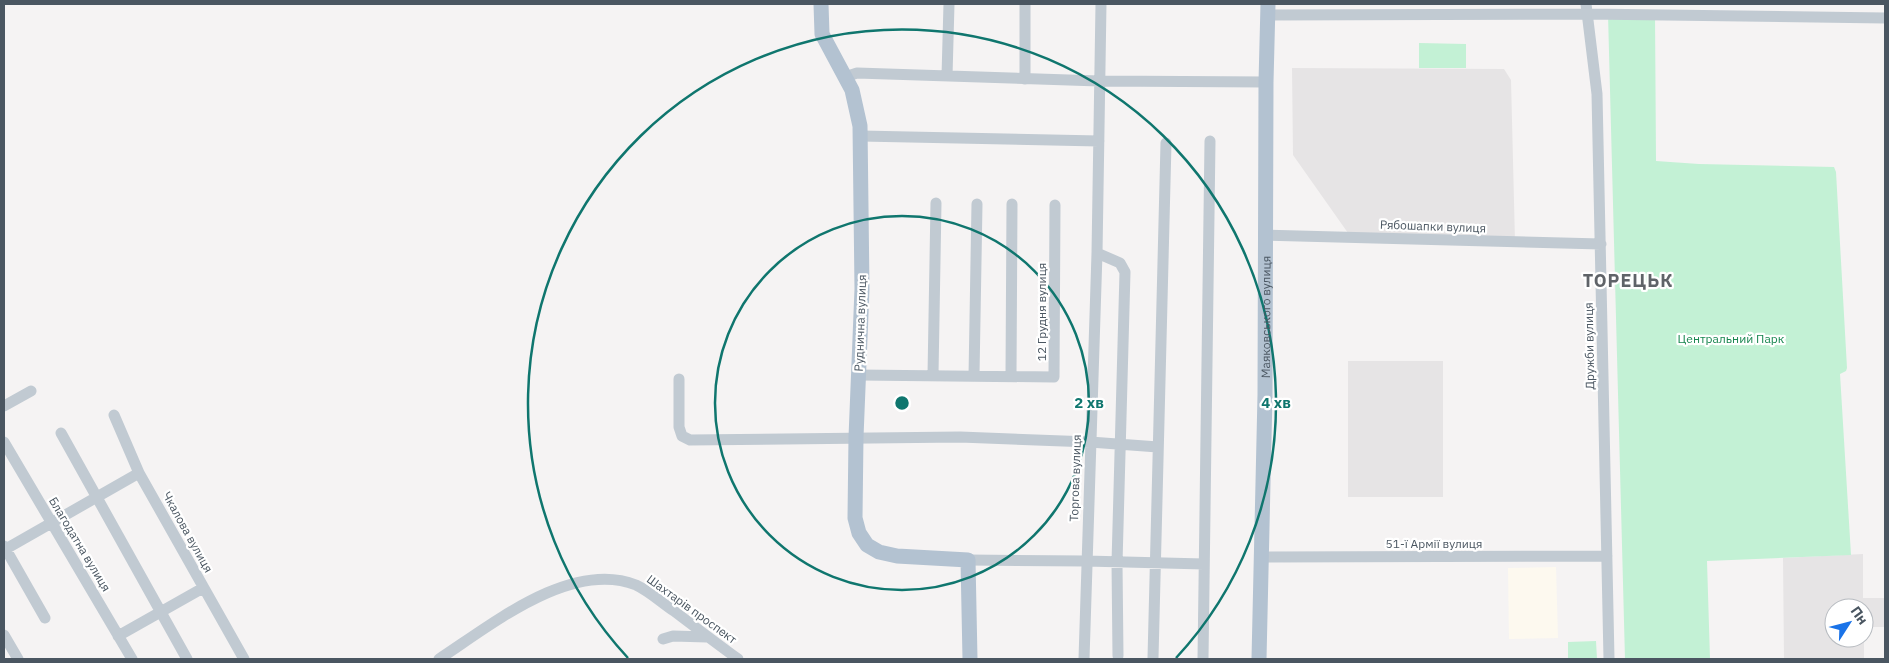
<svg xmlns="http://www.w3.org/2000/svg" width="1889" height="663" font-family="'IBM Plex Sans',sans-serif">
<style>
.commercial{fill:#fdf9ef}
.education{fill:#e6e4e5}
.green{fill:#c3f1d5}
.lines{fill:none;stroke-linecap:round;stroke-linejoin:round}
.minor{stroke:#c1cad2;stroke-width:11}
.major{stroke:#b3c2d1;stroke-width:15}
.ring{fill:none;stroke:#0f766e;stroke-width:2.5}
.labels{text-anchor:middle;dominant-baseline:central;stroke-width:4.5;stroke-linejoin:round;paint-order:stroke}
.street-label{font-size:12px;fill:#4a5661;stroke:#fff}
.park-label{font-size:12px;fill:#17864f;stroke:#fff}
.district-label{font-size:18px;font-weight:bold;letter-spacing:1px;fill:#5f6368;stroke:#fff}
.centre{fill:#0f766e;stroke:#fff;stroke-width:2.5}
.ring-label{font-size:15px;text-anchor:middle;font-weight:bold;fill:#0f766e;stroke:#fff;stroke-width:4.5;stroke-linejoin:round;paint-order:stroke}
</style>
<rect width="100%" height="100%" fill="#f5f3f3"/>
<path class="commercial" d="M1556,567L1558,638L1509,639L1508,568Z"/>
<path class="education" d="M1292,68L1504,69L1511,80L1515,242L1348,233L1293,155Z
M1348,361H1443V497H1348Z
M1863,554V598H1885V627H1864V608H1834V638L1864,637V659H1784L1783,558Z"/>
<path class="green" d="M1608,14L1655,15L1656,161L1699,164L1834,167L1836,172L1847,368L1846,371L1840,374L1851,555L1707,561L1710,659H1625Z
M1419,43L1466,44V68H1419Z
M1596,641L1597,659H1568V642Z"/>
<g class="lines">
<path class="minor" d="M1586,4L1597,94L1609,659
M1268,15L1588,14L1885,18
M947,76L949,4
M845,77L857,73L1099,81L1266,82
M1025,79V4
M861,136L1099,141
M1265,235L1601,244
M1097,253L1120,263L1125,272L1117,563L1118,656
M859,375L1054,377L1055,205
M933,375L936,203
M974,376L977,204
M1011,376L1012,204
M679,379V427L682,436L690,440L960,437L1090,442L1158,447
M4,406L31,391
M114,415L139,473L244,659
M61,433L187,659
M4,442L132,659
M4,546L45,618
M4,550L139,473
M1262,557L1607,556
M968,560L1086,561L1204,564
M4,635L18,659
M118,636L203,588
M663,639L673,636L707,637
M1153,658L1166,143
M439,659C490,626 571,559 636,585C649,591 662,603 674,611C695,627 716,643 738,659
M1084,659L1097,253L1101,4
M1203,659L1210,141"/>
<g class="major">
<path d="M821,4L822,34L852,90L860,126L862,289L856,437L855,518L859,533L867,545L879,552L897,556L968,560L970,659"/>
<path id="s1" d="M1259,659L1265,395L1266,82L1268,4"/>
</g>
</g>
<g class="ring">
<circle cx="902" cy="403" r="187"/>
<path d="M628 658A374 374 0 1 1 1176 658"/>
</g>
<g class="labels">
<g class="street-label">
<text transform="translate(1433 226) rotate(2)">Рябошапки вулиця</text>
<text transform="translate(1041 312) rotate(-90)">12 Грудня вулиця</text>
<text stroke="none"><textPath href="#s1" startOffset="342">Маяковського вулиця</textPath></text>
<text transform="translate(860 323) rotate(-88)">Руднична вулиця</text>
<text transform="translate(1589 346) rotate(-91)">Дружби вулиця</text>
<text transform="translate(1075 478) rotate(-88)">Торгова вулиця</text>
<text transform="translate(188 532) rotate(61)">Чкалова вулиця</text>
<text x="1434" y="543">51-ї Армії вулиця</text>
<text transform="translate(80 544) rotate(59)">Благодатна вулиця</text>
<text transform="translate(692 609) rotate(36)">Шахтарів проспект</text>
</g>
<g class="park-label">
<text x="1731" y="338">Центральний Парк</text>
</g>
<g class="district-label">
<text x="1628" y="280">ТОРЕЦЬК</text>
</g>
</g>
<circle cx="902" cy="403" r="8" class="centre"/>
<g class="ring-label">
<text x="1089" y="408">2 хв</text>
<text x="1276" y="408">4 хв</text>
</g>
<rect width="1889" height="663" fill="none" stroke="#4a5661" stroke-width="10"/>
<g transform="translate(1849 623) rotate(54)"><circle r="24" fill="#ffffff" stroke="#b7bbc0"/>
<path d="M0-4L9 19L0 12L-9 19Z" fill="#1a73e8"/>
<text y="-8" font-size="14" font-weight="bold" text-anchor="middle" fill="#4a5661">Пн</text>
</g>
</svg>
